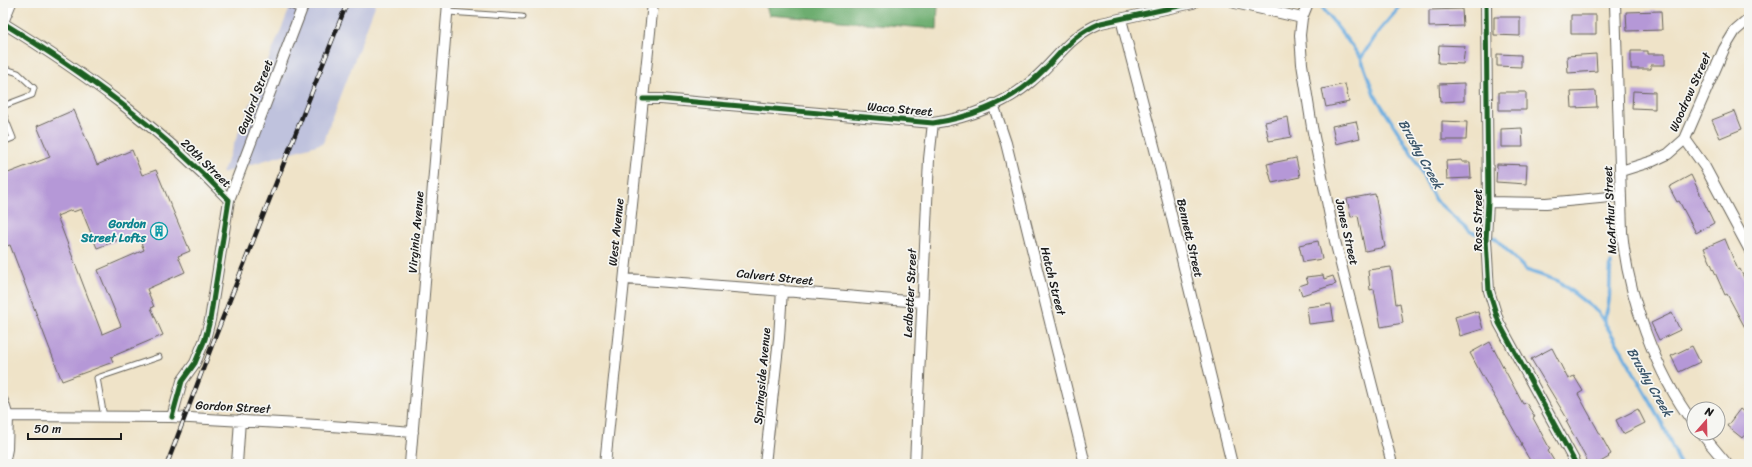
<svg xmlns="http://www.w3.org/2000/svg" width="1752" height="467" font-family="Sriracha,sans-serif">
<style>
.industrial{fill:#bfc2dd}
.forest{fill:#6dad6f;stroke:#446446}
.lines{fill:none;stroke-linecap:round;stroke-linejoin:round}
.stream{stroke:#6cade0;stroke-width:3.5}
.building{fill:#b598d7;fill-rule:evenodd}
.service-casing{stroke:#666258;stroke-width:7}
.minor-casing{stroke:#666258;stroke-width:12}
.service{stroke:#fff;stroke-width:5}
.minor{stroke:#fff;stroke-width:10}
.rail-casing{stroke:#1c1c1c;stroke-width:4.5}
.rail{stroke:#f6f6f2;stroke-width:3;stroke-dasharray:9;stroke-linecap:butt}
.cycleway-casing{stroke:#f6f6f2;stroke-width:8}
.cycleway{stroke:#1b5e20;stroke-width:5}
.labels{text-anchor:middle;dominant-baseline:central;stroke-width:3.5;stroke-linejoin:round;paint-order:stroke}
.street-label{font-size:12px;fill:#1c1c1c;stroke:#f6f6f2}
.culture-label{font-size:12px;font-weight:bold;fill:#0d838f;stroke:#f6f6f2;text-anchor:end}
.water-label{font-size:13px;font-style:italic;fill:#3c566a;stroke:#f6f6f2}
</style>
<rect width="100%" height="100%" fill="#f6f6f2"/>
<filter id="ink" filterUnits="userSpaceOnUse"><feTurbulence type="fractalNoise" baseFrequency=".025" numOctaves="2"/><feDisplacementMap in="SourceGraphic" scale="8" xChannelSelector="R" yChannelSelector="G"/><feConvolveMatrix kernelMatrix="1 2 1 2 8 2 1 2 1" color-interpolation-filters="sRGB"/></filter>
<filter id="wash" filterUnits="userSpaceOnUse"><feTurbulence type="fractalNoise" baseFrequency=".012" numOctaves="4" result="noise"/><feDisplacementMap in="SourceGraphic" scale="16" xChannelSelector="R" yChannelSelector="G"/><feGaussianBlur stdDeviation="0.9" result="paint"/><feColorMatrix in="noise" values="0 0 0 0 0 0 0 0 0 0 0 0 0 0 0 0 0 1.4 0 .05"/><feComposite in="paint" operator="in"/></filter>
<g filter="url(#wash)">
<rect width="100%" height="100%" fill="#efe3c8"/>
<path class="industrial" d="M292,3H376L323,143L222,173Z"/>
<path class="forest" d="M765,3H938L937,29L769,15Z"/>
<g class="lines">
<path class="stream" d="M1319,3L1361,58L1374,94L1414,157L1435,200L1471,232L1495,238L1526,270L1558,281L1598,312L1623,353L1662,423L1680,464
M1361,58L1379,31L1403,3
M1603,320C1613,303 1608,281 1611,263"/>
</g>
<g id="blocks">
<path class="building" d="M1462,9L1463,26L1429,27V10Z
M1661,11L1662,30L1627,31L1626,12Z
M1571,15H1596V34H1571Z
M1494,17H1520V36L1494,35Z
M1439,45L1465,46L1463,64L1438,63Z
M1631,51H1648V54H1665V65H1651V69H1631Z
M1497,54L1521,55V67L1497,66Z
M1596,54L1597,71L1568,73L1567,56Z
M1464,83V101L1440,102L1439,84Z
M1345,84L1349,102L1326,107L1322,89Z
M1596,91L1597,107L1572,108L1571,92Z
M1633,91L1655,92V109L1632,108Z
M1499,92H1526V110H1499Z
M74,110L97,165L132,150L142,175L156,170L190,251L178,256L185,272L147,289L154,307L151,308L163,335L111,357L113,362L62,381L10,245L3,247V175L50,157L37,126ZM81,209L97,248L137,233L144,250L98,270L121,326L102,334L57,216L72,210L73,212Z
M1735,111L1742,129L1720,138L1712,120Z
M1288,117L1291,137L1269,141L1265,122Z
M1356,121L1360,138L1336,144L1332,126Z
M1442,121L1467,122L1466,140H1442Z
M1522,128L1523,147H1501V129Z
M1296,158L1300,177L1272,183L1267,164Z
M1462,160V162H1470L1471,178L1447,179L1446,161Z
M1497,164L1527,165L1526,184L1496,182Z
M1691,175L1714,223L1696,233L1679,201L1677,202L1669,187Z
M1375,194L1385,247L1365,251L1358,216L1351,217L1347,199Z
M1725,239L1738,270L1740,269L1749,289V335L1727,294L1725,295L1704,248Z
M1318,241L1322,259L1303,262L1299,245Z
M1391,267L1396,304L1400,303L1403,323L1381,327L1374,289L1370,290L1368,270Z
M1323,275L1324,279L1333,276L1336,284L1302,295L1299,286L1308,283L1306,277Z
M1331,304L1334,321L1309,324L1307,307Z
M1474,311V313L1478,312L1483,329L1460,336L1455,317Z
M1672,313L1680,330L1659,340L1651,323Z
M1490,342L1523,404L1526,403L1535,417L1533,418L1550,449L1548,451L1556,464H1532L1521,445L1522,444L1479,370L1470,353Z
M1692,346L1700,362L1679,372L1671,356Z
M1552,348L1568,379L1574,376L1583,391L1578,394L1611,454L1608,456L1609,457L1597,464H1589L1566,421L1568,420L1531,359Z
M1638,409L1645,423L1623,434L1616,420Z
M1740,409L1749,416V429L1742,438L1727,426Z"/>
</g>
</g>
<g filter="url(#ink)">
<use href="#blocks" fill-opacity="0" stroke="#666258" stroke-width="1"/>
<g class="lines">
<g class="service-casing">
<path id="service" d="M448,12L522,17
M3,68L18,73L34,88L32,95L3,106
M3,113L13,138L3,142
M104,417L97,378L159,357"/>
</g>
<g class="minor-casing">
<path id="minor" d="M290,3L302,8
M1235,3L1302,18
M1308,3L1302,18L1300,35L1302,64L1312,127L1335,241L1392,464
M1486,3L1488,202L1486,239L1489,291L1499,323L1576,464
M1615,3L1622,232C1628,296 1655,372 1694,424
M1121,19L1158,161L1232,464
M3,22L11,3
M3,23C86,74 163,130 229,200L210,320L205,339L195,363L182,381L172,417
M643,99H661L933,123C968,118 1006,104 1033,80C1059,58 1067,37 1101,23L1193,3
M993,104L1006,143L1085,464
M1685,139L1705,167L1749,249
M1621,171L1653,161L1668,154L1685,139L1724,49L1735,31L1749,19
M229,200L304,3
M1488,202L1546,203L1621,196
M625,279C724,285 823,295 923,302
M3,401L8,417L7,449L4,464
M3,416L172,417L317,425L413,432
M1701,433L1727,464
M237,464L240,420
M410,464L448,3
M605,464L653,3
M765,464L779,338L782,290
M915,464L929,159L933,123"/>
</g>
<use href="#service" class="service"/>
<use href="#minor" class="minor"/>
<g class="rail-casing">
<path id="rail" d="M167,464L214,340L347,3"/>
</g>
<use href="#rail" class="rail"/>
<g class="cycleway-casing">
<path id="cycleway" d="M1486,3L1488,202L1486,239L1489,291L1499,323L1576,464
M3,23C86,74 163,130 229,200L210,320L205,339L195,363L182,381L172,417
M643,99H661L933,123C968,118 1006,104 1033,80C1059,58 1067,37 1101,23L1193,3"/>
</g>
<use href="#cycleway" class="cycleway"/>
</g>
</g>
<defs>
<g id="building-ring" transform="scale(0.9)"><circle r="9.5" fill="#f6f6f2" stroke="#0f9aa8" stroke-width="1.5"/><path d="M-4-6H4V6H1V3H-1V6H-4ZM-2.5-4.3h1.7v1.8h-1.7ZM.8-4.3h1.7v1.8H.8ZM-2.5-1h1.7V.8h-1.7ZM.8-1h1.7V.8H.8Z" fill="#0f9aa8"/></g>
</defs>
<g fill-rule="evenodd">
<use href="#building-ring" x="159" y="231"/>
</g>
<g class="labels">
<g class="street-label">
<text transform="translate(1690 92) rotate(-66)">Woodrow Street</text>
<text transform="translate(255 97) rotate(-69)">Gaylord Street</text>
<text transform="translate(900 109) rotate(5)">Waco Street</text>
<text transform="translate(206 163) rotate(44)">20th Street</text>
<text transform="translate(1610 210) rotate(-93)">McArthur Street</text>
<text transform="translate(1478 220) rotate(-90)">Ross Street</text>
<text transform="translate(416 232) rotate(-85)">Virginia Avenue</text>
<text transform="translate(616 232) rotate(-84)">West Avenue</text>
<text transform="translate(1347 232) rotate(77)">Jones Street</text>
<text transform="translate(1190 238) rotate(77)">Bennett Street</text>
<text transform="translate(775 277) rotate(6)">Calvert Street</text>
<text transform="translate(1053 281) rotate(76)">Hatch Street</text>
<text transform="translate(910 293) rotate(-87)">Ledbetter Street</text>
<text transform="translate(762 376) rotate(-85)">Springside Avenue</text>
<text transform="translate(233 407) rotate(3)">Gordon Street</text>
</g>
<g class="culture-label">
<text x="146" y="224">Gordon<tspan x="146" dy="14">Street Lofts</tspan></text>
</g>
<g class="water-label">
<text transform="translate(1421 154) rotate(61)">Brushy Creek</text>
<text transform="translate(1650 382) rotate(60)">Brushy Creek</text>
</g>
</g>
<rect width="1752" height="467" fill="none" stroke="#f6f6f2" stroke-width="16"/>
<g transform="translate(1706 421) rotate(20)"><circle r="19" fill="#f6f6f2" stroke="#9f9f9c"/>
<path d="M0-3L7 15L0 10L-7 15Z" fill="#d1495b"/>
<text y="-6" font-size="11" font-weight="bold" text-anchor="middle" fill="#1c1c1c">N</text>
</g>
<path d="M28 433v6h93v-6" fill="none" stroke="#1c1c1c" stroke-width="2"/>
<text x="34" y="433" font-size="12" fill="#1c1c1c" stroke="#f6f6f2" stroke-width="3" paint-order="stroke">50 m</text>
</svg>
